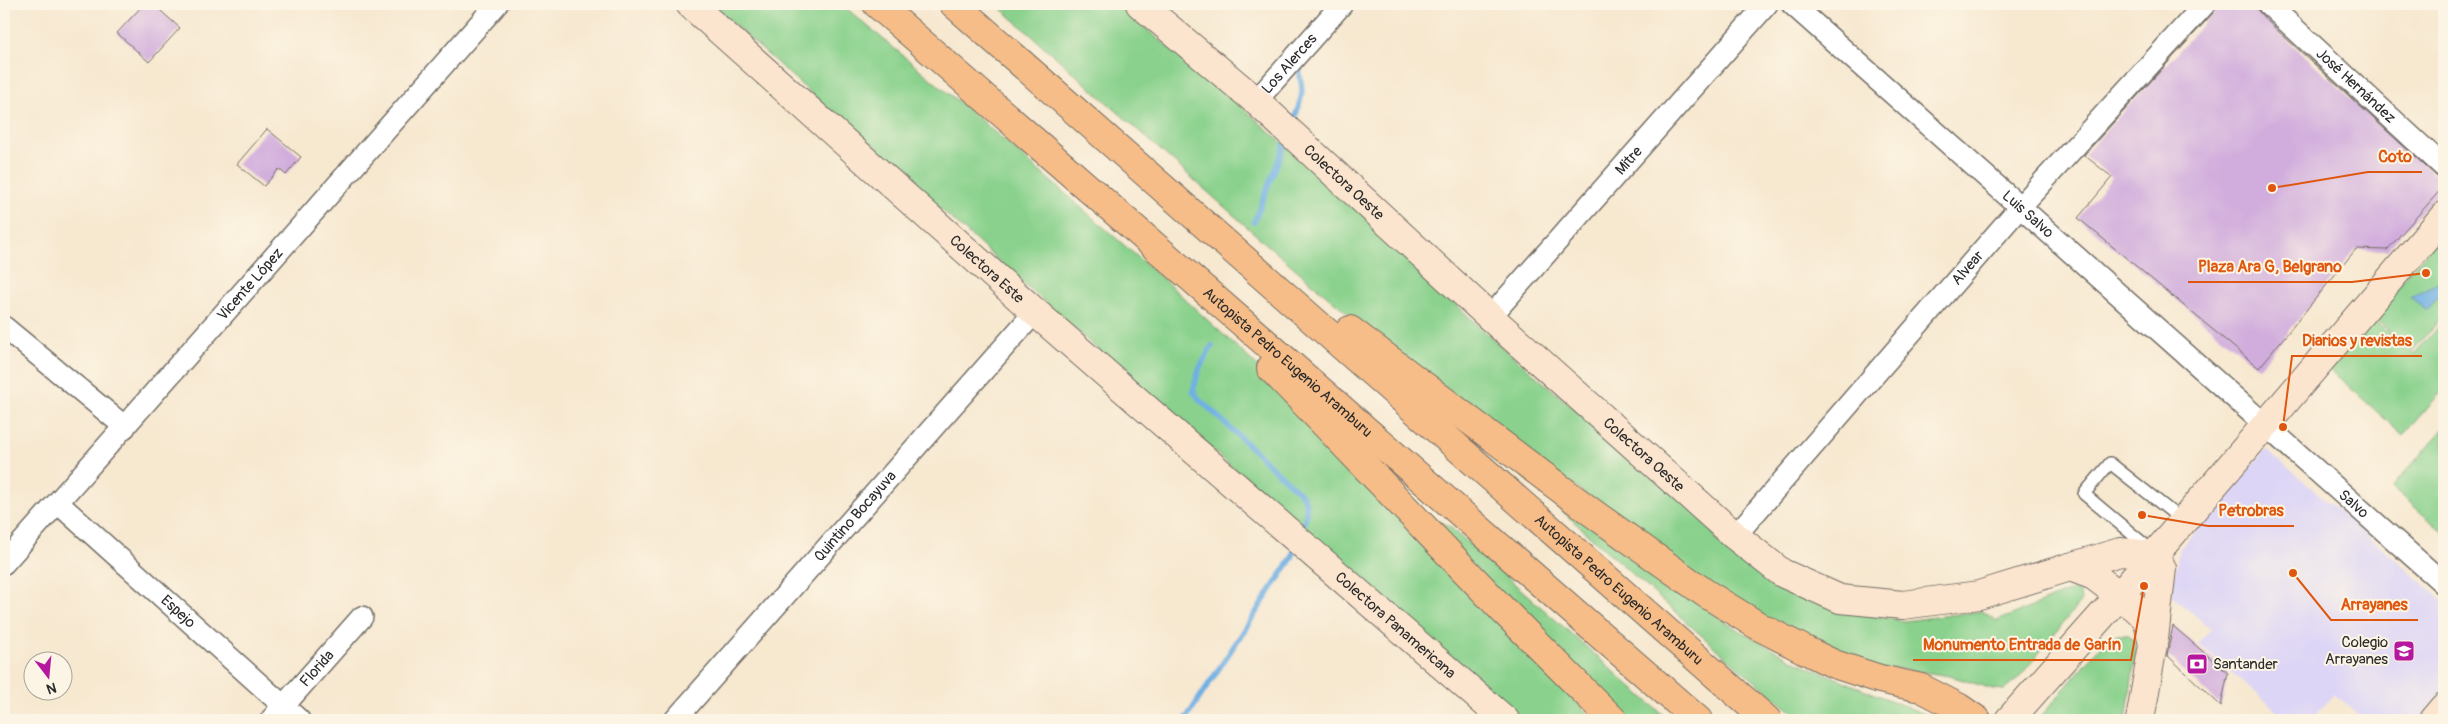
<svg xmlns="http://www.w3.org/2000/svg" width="2448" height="724" font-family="Pangolin,sans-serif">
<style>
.built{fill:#ddd5f6}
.green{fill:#89d18c;stroke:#5a7e5c}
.water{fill:#6fb0e3;stroke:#4d6e87}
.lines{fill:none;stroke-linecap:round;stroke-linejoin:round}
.stream{stroke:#6fb0e3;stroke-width:5.5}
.building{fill:#d1addd}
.lane-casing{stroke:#726d65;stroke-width:14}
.street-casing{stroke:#726d65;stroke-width:24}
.secondary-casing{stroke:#726d65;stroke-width:30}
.highway-casing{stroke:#726d65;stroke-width:30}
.lane{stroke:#fff;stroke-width:11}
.street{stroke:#fff;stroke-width:21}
.secondary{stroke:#fce5cf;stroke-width:28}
.highway{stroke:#f7bd88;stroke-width:28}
.labels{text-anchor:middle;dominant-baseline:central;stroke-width:4;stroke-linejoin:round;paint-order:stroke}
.street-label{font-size:15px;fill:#2b2b2b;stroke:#fcf5e5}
.poi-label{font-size:15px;fill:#2b2b2b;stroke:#fcf5e5;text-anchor:end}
.leader{fill:none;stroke:#df570e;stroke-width:2}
.callout-dot{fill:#df570e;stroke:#fcf5e5;stroke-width:2}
.callout-label{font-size:16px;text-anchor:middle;font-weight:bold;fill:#df570e;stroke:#fcf5e5;stroke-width:4;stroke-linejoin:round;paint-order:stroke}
</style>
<rect width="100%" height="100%" fill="#fcf5e5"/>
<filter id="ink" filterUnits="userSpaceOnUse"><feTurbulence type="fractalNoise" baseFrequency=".02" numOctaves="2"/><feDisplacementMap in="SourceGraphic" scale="10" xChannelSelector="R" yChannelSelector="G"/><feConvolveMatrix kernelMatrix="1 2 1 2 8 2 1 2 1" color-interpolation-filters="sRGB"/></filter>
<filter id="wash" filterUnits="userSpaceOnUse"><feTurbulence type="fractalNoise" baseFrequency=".0096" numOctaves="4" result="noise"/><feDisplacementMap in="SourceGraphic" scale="20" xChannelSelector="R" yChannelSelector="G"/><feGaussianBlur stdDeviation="1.12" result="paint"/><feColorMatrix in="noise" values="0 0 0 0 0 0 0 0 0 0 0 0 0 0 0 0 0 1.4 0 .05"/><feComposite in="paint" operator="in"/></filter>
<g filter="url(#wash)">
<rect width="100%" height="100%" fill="#f7e8d0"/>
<path class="built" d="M2266,449L2444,601V693L2421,720H2365L2334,694L2311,720H2288L2198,644L2211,629L2171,595L2179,550Z"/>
<path class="green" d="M711,4H841L984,123L1163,279L1255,364L1514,634L1593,720H1523L1133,381Z
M996,4H1116L1257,120L1366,218L1486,333L1766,573L1846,611L1904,621L1982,611L1997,621L2073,590L2080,593L2081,601L2017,680L2004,690L1993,689L1950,676L1903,669H1871L1744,612L1392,351L1264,242Z
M2444,232V315L2413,350L2372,315Z
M2371,317L2414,354L2444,320V389L2403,435L2327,367Z
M2444,428V533L2392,487Z
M1490,447L1680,592L1740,631L1797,662L1939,720H1802L1720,652Z
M1417,509L1449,526L1669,720H1624Z
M2118,635H2127L2134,640L2136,651L2126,720H2038L2104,642Z"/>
<path class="water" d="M2444,280V291L2427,310L2410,297Z"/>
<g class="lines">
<path class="stream" d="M1292,125C1296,113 1302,102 1302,90C1302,80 1296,72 1304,62
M1254,222L1286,141
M1212,346L1199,369L1193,391L1200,400L1302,495C1310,507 1305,519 1301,532
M1185,720L1292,558L1295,548"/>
</g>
<g id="blocks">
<path class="building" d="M144,4H153L180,28L149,62L117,33Z
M2217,4H2256V8L2265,19L2436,176L2444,180V186L2387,250L2356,249L2259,368L2078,218L2112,177L2084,155L2214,12Z
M267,129L301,157L286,175L279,169L264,186L237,164Z
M2173,626L2228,673L2221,706L2167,655Z"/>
</g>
</g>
<g filter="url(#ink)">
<use href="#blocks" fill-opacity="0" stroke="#726d65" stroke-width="1"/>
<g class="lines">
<g class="lane-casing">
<path id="lane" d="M2150,549L2084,494L2110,463L2183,521"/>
</g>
<g class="street-casing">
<g id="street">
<path id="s1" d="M1792,4L2444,584"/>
<path id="s2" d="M2268,4L2444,167"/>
<path id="s3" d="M1256,101L1342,4"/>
<path id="s4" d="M1490,317L1767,4"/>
<path d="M4,327L125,427"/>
<path id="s5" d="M58,503L299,720"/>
<path id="s6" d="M1735,536L2019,208L2205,4"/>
<path id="s7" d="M4,563L497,4"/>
<path id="s8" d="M271,720L362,617"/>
<path id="s9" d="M675,720L1035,312"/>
</g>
</g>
<g class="secondary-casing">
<g id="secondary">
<path id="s10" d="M690,4L1035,312L1505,720"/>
<path id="s11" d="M1140,4L1256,101L1490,317L1735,536L1782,573L1840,599L1903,605L1979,595L2070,567L2094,576L2136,608L2146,618L2149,626L2153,645L2140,720"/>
<path d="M2070,567L2120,552L2154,555L2162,568L2154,639"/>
<path d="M2009,720L2120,595L2444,216"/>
<path d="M2433,720L2444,707"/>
</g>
</g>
<g class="highway-casing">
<g id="highway">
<path id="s12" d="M877,4L1698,720"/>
<path id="s13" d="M954,4L1767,720"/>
<path d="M1350,330L1590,511L1705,593L1760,627L1803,649L1834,664L1880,679L1921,688L1958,707L1977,720"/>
<path d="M1271,368L1503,610L1613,720"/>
</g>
</g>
<use href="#lane" class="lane"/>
<use href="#street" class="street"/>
<use href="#secondary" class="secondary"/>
<use href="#highway" class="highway"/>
</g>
</g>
<defs>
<g id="school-square" transform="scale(1.125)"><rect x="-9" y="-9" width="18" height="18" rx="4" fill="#b5179e" stroke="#fcf5e5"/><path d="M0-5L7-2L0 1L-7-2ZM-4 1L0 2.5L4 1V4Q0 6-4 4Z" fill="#fff"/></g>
<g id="bank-square" transform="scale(1.125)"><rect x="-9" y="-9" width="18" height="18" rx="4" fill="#b5179e" stroke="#fcf5e5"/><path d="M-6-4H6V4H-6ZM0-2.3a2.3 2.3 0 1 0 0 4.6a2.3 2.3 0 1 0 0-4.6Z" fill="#fff"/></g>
</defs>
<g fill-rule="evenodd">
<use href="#school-square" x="2404" y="651"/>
<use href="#bank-square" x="2197" y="664"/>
</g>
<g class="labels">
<g class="street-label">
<text stroke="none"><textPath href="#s3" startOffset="50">Los Alerces</textPath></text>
<text stroke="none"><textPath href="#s2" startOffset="120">José Hernández</textPath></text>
<text stroke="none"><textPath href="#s4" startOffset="209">Mitre</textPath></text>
<text stroke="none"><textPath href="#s11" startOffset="271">Colectora Oeste</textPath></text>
<text stroke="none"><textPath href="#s1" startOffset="316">Luis Salvo</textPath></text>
<text stroke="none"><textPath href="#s6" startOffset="355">Alvear</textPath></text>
<text stroke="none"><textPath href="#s10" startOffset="398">Colectora Este</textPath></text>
<text stroke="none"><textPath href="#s7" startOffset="372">Vicente López</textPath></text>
<text stroke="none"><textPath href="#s12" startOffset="545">Autopista Pedro Eugenio Aramburu</textPath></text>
<text stroke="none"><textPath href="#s11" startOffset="676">Colectora Oeste</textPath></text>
<text stroke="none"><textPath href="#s1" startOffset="752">Salvo</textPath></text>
<text stroke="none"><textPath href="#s9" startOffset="272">Quintino Bocayuva</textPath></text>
<text stroke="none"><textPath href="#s13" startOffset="886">Autopista Pedro Eugenio Aramburu</textPath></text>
<text stroke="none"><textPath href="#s5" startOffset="162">Espejo</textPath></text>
<text stroke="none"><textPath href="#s10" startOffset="940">Colectora Panamericana</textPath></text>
<text stroke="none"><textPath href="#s8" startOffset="69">Florida</textPath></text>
</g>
<g class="poi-label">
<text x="2388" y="642">Colegio<tspan x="2388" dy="17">Arrayanes</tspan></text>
<text x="2213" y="664" text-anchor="start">Santander</text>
</g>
</g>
<path class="leader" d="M2272 188L2368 172H2422M2426 273L2352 282H2188M2283 427L2292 356H2422M2142 515L2208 526H2294M2293 573L2331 620H2418M2144 586L2131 660H1913"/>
<g class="callout-dot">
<circle cx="2272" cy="188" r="5"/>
<circle cx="2426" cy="273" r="5"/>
<circle cx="2283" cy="427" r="5"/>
<circle cx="2142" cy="515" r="5"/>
<circle cx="2293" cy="573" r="5"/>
<circle cx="2144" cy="586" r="5"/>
</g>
<g class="callout-label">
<text x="2395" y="162">Coto</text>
<text x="2270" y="272">Plaza Ara G, Belgrano</text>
<text x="2357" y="346">Diarios y revistas</text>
<text x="2251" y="516">Petrobras</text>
<text x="2374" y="610">Arrayanes</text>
<text x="2022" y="650">Monumento Entrada de Garín</text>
</g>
<rect width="2448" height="724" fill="none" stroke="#fcf5e5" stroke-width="20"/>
<g transform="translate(48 676) rotate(164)"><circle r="24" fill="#fcf5e5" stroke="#a8a49b"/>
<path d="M0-4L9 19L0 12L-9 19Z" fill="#b5179e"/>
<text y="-8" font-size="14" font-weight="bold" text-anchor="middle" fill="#2b2b2b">N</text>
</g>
</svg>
